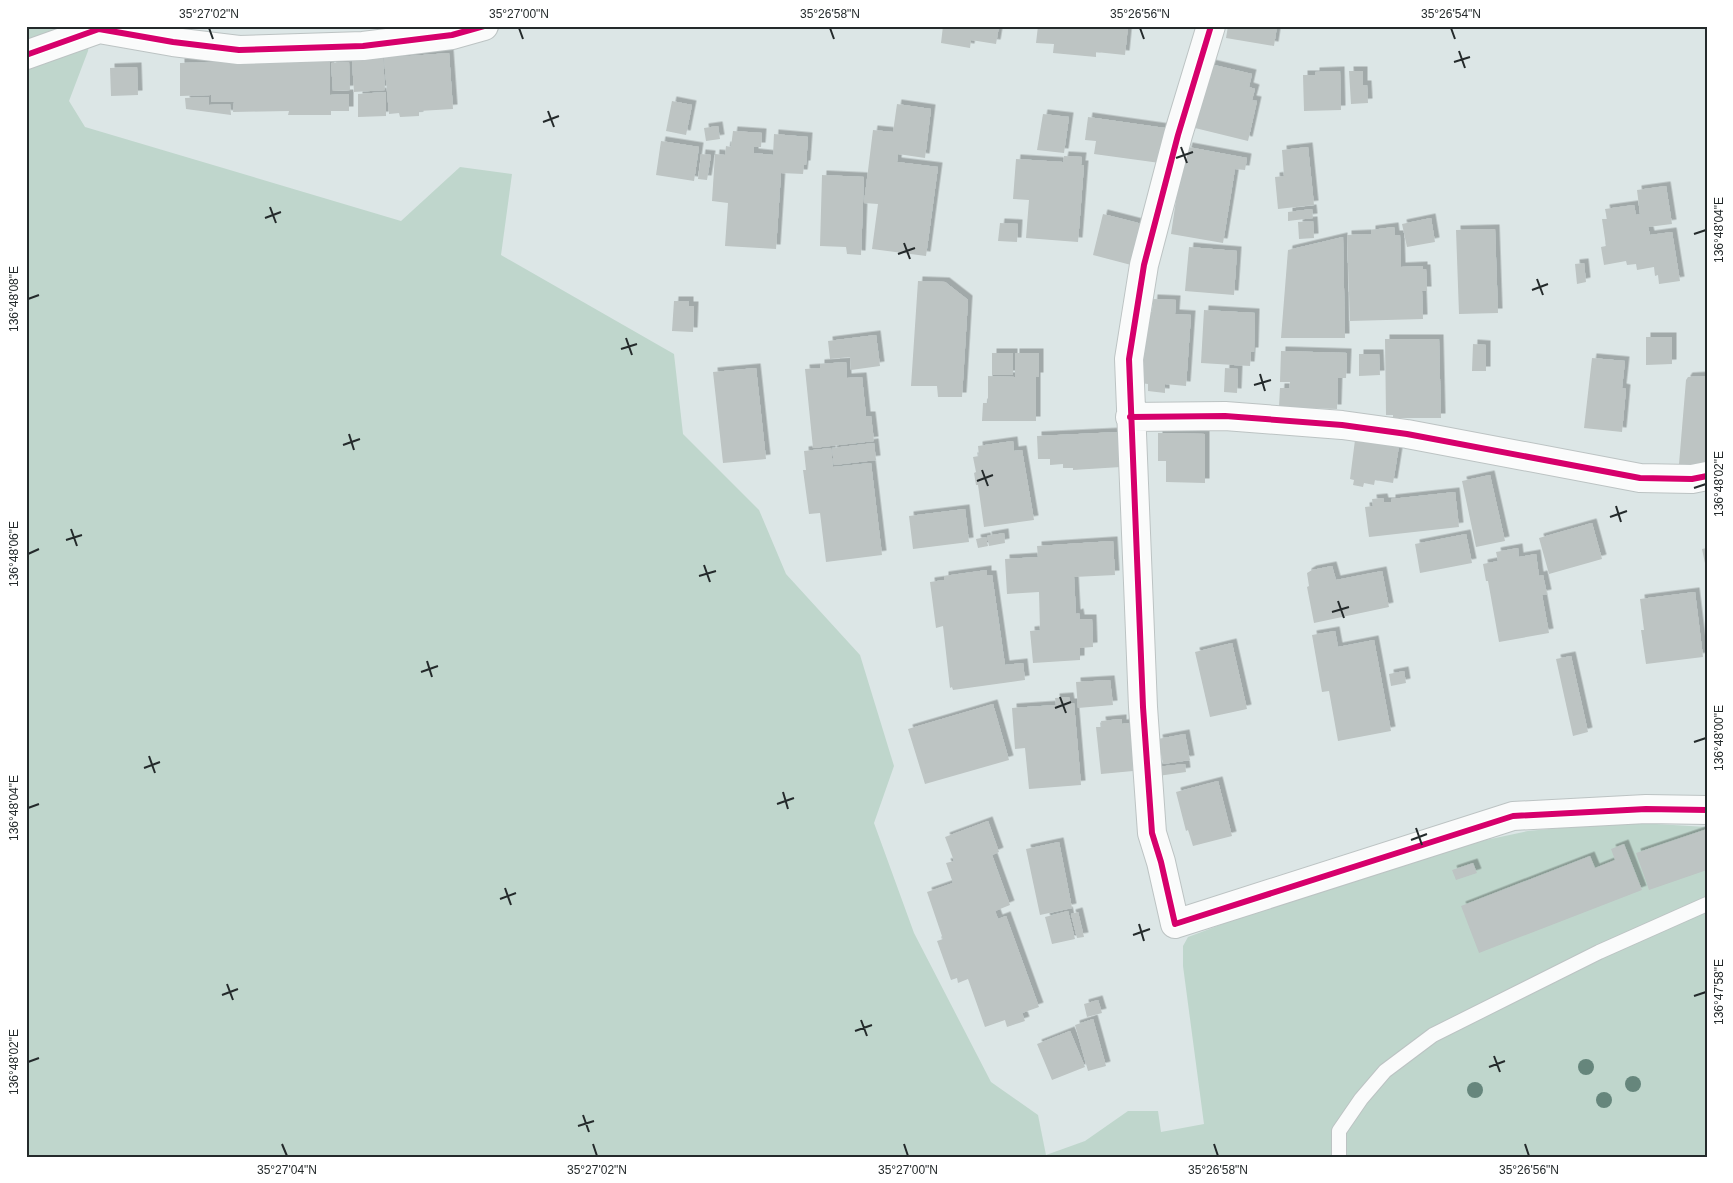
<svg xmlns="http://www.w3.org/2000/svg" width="1733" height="1183" font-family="Arial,sans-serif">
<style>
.green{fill:#bfd6cc}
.building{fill:#bdc4c3;filter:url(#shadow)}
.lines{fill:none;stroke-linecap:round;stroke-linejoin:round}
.service-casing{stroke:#bcc3c3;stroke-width:16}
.minor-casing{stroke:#bcc3c3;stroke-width:30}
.service{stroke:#fafbfb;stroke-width:14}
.minor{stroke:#fafbfb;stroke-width:28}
.cycleway-casing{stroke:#fff;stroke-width:9}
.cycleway{stroke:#d6006c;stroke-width:6}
.tree{fill:#66867c}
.ticks{fill:none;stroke:#242a2b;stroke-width:2}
.neatline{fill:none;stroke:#242a2b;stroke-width:2}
.ticks-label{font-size:12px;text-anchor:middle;fill:#242a2b}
</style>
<defs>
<filter id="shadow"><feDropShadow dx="4.5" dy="-4.5" stdDeviation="0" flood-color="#0004"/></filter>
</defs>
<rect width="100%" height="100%" fill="#dce6e6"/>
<path class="green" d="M26,26H92L88,51L69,101L85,127L401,221L460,167L512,174L501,255L674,354L683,434L759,510L786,574L860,655L894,766L874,823L914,933L991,1082L1038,1115L1046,1155L1085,1141L1128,1111H1158L1161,1132L1204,1124L1183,966V946L1188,937L1329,884L1467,844L1528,831L1622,822L1707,827V1157H26Z"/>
<path class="building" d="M943,26H999L996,44L971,40L970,48L941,43Z
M1038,26H1128L1125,55L1096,52V57L1053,53L1054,44L1036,43Z
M1228,26H1277L1274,46L1226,38Z
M449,53L453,109L419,111V116L400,117L399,113L389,114L384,58Z
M383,58L385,90L354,92L352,60Z
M330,60V95L349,94V111H331V115H288L289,111L233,112L234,102H211V95L180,96V63Z
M349,62L350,90L333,91L331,63Z
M1210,64L1252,74L1249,87L1255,89L1252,100L1257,101L1248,141L1195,128Z
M137,67L138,95L111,96L110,68Z
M1340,71L1341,110L1304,111L1303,75H1315V72Z
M1349,71H1363V85H1367L1368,103L1351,104Z
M386,92V116L358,117V94Z
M209,97V105L230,104L231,115L186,109L185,98Z
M672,101L692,105L686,135L666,131Z
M897,104L931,109L925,158L898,154L897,162L938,167L926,256L872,249L878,204L864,203L873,130L893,132Z
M1043,114L1069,117L1064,153L1037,150Z
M1088,117L1165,128L1160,163L1094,154L1096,141L1085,140Z
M718,126L720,139L706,141L704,128Z
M733,131L762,133L761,147H754V153L773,155L774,134L808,137L806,165H804L803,174L781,173L776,249L725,246L728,203L712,201L715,154L725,155L726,146L731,147Z
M661,141L699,147L694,181L656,175Z
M1188,147L1247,158L1245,170L1235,169L1223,243L1171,234L1177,194Z
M1308,147L1314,205L1278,209L1275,177L1284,176L1282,150Z
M701,154L711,155L707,180L698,179Z
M1064,156L1082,157L1081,165H1084L1078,242L1026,238L1029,200L1013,199L1016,159L1063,162Z
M822,175L864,177L861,255L847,254L846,247L820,246Z
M1666,186L1672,224L1648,227L1650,235L1672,232L1680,281L1659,284L1658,275L1655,276L1654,267L1637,270L1636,264L1627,265L1626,261L1604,265L1601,247L1606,246L1602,219H1607L1605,209L1634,205L1636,215L1640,214L1637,190Z
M1312,209L1313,218L1288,221V212Z
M1103,214L1146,225L1135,266L1093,255Z
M1431,218L1435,242L1407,247L1402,224Z
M1313,221L1314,238L1299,239L1298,222Z
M1000,223L1018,224L1017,242L998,241Z
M1394,227L1395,235H1400L1401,267L1423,266V269H1426L1427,291H1422L1423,319L1350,321L1347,235L1371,234V230Z
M1495,229L1498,313L1459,314L1456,230Z
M1343,237L1345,338H1281L1288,250Z
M1189,247L1237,251L1234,295L1185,291Z
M1584,263L1586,282L1577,284L1575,264Z
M918,281L945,282L968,300L962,397H938L937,386H911Z
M1153,299L1176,300L1175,314L1191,315L1186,386L1165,384V393L1148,391V384L1140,383L1143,337H1147L1148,312H1152Z
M674,301H689V306H694L693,332L672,331Z
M1204,310L1255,313L1254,352H1251L1250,366L1201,363Z
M876,335L880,366L851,370L850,357L830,359L828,341Z
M1646,337H1672V364L1646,365Z
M1385,339H1439L1441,418H1393V415H1386Z
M1473,344L1486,345V371H1472Z
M1281,351L1347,353L1346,378H1338L1337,409L1279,407L1280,388H1289L1290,382H1280Z
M992,353H1013V375H992Z
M1015,353H1039V377H1036V421H982L983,403H988V376L1015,377Z
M1359,354H1379L1380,375L1359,376Z
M1592,358L1625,361L1622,388L1626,389L1622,432L1584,428Z
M846,362L847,378L862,377L866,416H871L874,441L813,448L805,369L820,368V364Z
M756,368L766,459L723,463L713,372Z
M1225,368L1238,369L1237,393L1224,392Z
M1707,376V450L1705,467L1679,464L1686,380L1688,377Z
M1119,432L1121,467L1073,470V468H1063V464L1050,465V459H1038L1037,436Z
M1158,433L1205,434V483L1166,482V461H1158Z
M1355,440L1399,446L1393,483L1375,480L1374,485L1364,483L1363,487L1353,485L1354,480L1350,479Z
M1013,441L1014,451L1022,450L1034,520L984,527L978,485H976L974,473L976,472L973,457L979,456L978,446Z
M874,443L876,460L834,465L832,448Z
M831,448L833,467L871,463L882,555L826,562L820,513L809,514L803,470H806L804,451Z
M1490,475L1505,541L1476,547L1462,481Z
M1455,492L1459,527L1369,537L1365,507L1373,506L1372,499L1383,498L1384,502H1391V499Z
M965,509L969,542L913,549L909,516Z
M1592,523L1602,559L1549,574L1539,538Z
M1004,533L1005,543L989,546L987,536Z
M1466,534L1472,563L1420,573L1415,544Z
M986,537L988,546L978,548L976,539Z
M1113,541L1115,575L1074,577L1076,614L1079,613L1080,619H1092L1093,647L1080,648V660L1033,663L1030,631L1040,630L1039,592L1007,594L1005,559L1038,557L1037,546Z
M1518,548L1519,557L1536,554L1539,576L1543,575L1547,594L1542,595L1549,633L1499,642L1488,581H1486L1483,564L1498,561L1496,552Z
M1707,548V568H1706L1702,549Z
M1332,566L1336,580L1382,571L1389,607L1314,623L1307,587L1309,586L1307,573L1312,570Z
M987,570V575H992L1005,665L1023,663L1025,680L953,690L952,687L950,688L943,626L936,628L930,582L944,580V576Z
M1695,592L1703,657L1646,664L1641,630H1644L1640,599Z
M1335,631L1338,647L1374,640L1391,731L1338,741L1329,691L1322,692L1312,635Z
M1232,643L1247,709L1210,717L1195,652Z
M1571,656L1588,732L1573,736L1556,659Z
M1404,671L1406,683L1391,686L1389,674Z
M1110,680L1113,705L1078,708L1076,682Z
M1069,697L1070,703H1074L1081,785L1029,789L1025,748L1015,749L1012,708L1056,705L1055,698Z
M993,704L1009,760L925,784L908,729Z
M1122,719V724L1129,723L1133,771L1101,774L1096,727H1102L1101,721Z
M1185,734L1190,760L1163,764L1158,739Z
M1185,764L1186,772L1158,776L1156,767Z
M1218,781L1232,836L1193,846L1188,830L1186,831L1176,792Z
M988,821L999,852L992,855L1010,905L995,911L998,919L1006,916L1039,1007L1022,1013L1025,1021L1007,1027L1005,1020L985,1027L968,979L958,983L957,978L951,980L937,941L943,939L927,892L953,883L946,863L954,861L945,837Z
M1707,829V870L1649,890L1636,853Z
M1059,842L1072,908L1040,915L1026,849Z
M1624,844L1642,890L1479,953L1461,906L1590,856L1595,868L1615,860L1611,849Z
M1473,863L1477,873L1456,880L1452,870Z
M1068,911L1075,939L1052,944L1045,917Z
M1078,912L1084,937L1077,938L1071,914Z
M1098,1000L1102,1013L1087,1017L1084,1004Z
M1093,1019L1106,1066L1088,1071L1075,1025Z
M1070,1031L1085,1067L1052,1080L1037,1044Z"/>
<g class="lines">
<g class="service-casing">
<path id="service" d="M1339,1157V1131L1361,1099L1385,1071L1433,1035L1599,952L1707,904"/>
</g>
<g class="minor-casing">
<path id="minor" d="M1211,26L1178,135L1144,265L1129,359L1143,707L1152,833L1161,862L1175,924L1513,816L1646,809L1707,810
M26,55L99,29L173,42L239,50L363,46L452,35L484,26
M1130,417L1225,416L1342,425L1407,434L1640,478L1692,479L1707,476"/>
</g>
<use href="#service" class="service"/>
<use href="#minor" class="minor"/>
<g class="cycleway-casing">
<path id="cycleway" d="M1211,26L1178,135L1144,265L1129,359L1143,707L1152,833L1161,862L1175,924L1513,816L1646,809L1707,810
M26,55L99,29L173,42L239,50L363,46L452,35L484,26
M1130,417L1225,416L1342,425L1407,434L1640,478L1692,479L1707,476"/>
</g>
<use href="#cycleway" class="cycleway"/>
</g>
<g class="tree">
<circle cx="1586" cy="1067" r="8"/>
<circle cx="1633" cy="1084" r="8"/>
<circle cx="1475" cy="1090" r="8"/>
<circle cx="1604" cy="1100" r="8"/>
</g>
<path class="ticks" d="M209,28L213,39M519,28L523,39M830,28L834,39M1140,28L1144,39M1451,28L1455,39M1459,51L1465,68M1454,62L1470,57M548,111L554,127M543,122L559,116M1181,147L1187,163M1176,158L1193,152M270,207L276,223M265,218L281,212M1694,234L1706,230M904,243L910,259M898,254L915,248M1537,279L1543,295M1532,290L1548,284M28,299L39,295M626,338L632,355M621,349L637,344M1260,374L1265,391M1254,385L1271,380M349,434L354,450M343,445L360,439M982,470L988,486M977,481L993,475M1694,488L1706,484M1616,506L1621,522M1610,517L1627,511M71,529L77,546M66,540L82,535M28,554L39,549M704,565L710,582M699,576L716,571M1338,601L1344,618M1332,612L1349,607M427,661L432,677M421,672L438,666M1060,697L1066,713M1055,708L1071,702M1694,742L1706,738M149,756L155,773M144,768L160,762M783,792L788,809M777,804L794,798M28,808L39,804M1416,828L1422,845M1411,840L1427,834M505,888L511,905M500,899L516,893M1139,924L1144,941M1133,935L1150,929M227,984L233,1000M222,995L238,989M1694,996L1706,992M861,1020L867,1036M855,1031L872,1025M1494,1056L1500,1072M28,1062L39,1058M1489,1067L1505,1061M583,1115L589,1132M578,1126L594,1121M282,1144L287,1156M593,1144L597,1156M904,1144L908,1156M1214,1144L1218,1156M1525,1144L1529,1156"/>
<rect width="1733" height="1183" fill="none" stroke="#ffffff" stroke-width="55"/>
<rect x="28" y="28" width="1678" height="1128" class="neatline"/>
<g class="ticks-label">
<text x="209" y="18">35°27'02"N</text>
<text x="519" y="18">35°27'00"N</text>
<text x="830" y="18">35°26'58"N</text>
<text x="1140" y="18">35°26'56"N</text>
<text x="1451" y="18">35°26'54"N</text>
<text transform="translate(1719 230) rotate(-90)" y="4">136°48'04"E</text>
<text transform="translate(14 299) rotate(-90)" y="4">136°48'08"E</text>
<text transform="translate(1719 484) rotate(-90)" y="4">136°48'02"E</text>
<text transform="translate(14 554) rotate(-90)" y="4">136°48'06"E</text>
<text transform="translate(1719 738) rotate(-90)" y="4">136°48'00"E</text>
<text transform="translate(14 808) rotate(-90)" y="4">136°48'04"E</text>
<text transform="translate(1719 992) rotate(-90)" y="4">136°47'58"E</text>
<text transform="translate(14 1062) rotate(-90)" y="4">136°48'02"E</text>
<text x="287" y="1174">35°27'04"N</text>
<text x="597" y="1174">35°27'02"N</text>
<text x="908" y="1174">35°27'00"N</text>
<text x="1218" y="1174">35°26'58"N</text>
<text x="1529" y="1174">35°26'56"N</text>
</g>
</svg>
